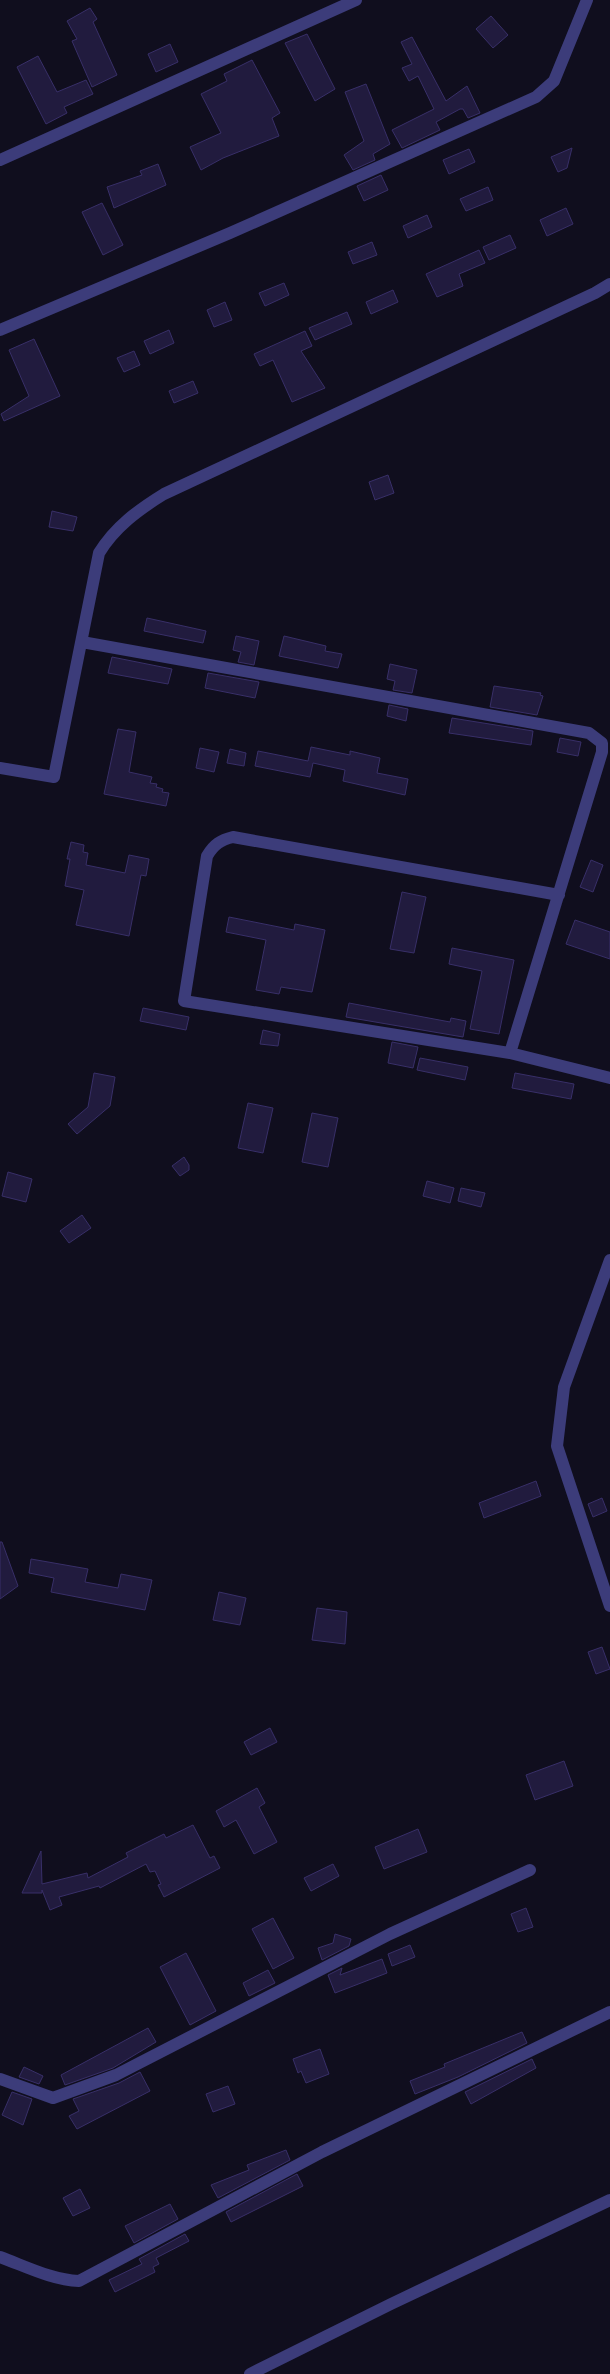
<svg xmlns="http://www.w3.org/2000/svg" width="610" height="2374" font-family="'DM Sans',sans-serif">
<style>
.building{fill:#211b3e;stroke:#382f68}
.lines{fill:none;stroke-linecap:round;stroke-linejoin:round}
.street{stroke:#3c3c7a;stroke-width:12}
</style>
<rect width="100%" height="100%" fill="#100e1e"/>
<path class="building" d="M90,8L97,19L93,22L117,75L92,87L72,41L77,39L67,21Z
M491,16L508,35L493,48L476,29Z
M307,34L335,89L315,101L285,43Z
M412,37L446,101L467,86L480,113L468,118L463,109H460L436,122L440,130L402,148L392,130L434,109L418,76L409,81L402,68L412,64L401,42Z
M170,44L178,62L156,72L148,54Z
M38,56L57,92L86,80L93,94L64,107L67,113L46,124L17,67Z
M252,60L280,113L272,118L279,136L223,158L201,170L190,147L221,133L201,94L227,81L224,74Z
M366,84L390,144L373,154L375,160L353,170L344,155L364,141L345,92Z
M572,148L567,168L558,172L551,157Z
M469,149L475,162L449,174L443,160Z
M158,164L166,185L114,208L107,187L142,175L140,171Z
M381,175L388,190L364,201L357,186Z
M488,187L493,200L466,211L460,199Z
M102,203L123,245L103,255L82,212Z
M566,208L573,224L547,236L540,220Z
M427,215L432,227L408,238L403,226Z
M510,235L516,248L489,260L483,247Z
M372,242L377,255L353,264L348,252Z
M479,250L485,263L459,274L463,286L437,297L426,274Z
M284,283L289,295L265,306L259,293Z
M393,290L398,302L371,314L366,302Z
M225,302L232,320L214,327L207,310Z
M347,312L352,324L315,340L309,328Z
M169,330L174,343L150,354L144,341Z
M305,331L312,346L301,351L325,388L292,402L273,360L260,366L254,354Z
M34,339L60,396L4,421L1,414L29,396L9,350Z
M134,351L140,365L124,372L117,358Z
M193,381L198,393L174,403L169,391Z
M388,475L394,493L375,500L369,482Z
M52,511L77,517L73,531L49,527Z
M147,618L206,631L203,643L144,631Z
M236,636L259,641L254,665L238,662L241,652L233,650Z
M284,636L326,646L325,651L342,654L338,668L279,656Z
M112,657L172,669L168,684L108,673Z
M390,664L417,670L412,693L393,690L395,681L387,679Z
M208,673L259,682L255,698L205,688Z
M494,686L541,693L540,695L543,696L537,715L490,707Z
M389,705L408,709L406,721L387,716Z
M452,718L533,731L531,745L449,733Z
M118,729L136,732L129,772L152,777L150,783L157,784L156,787L163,789L162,792L169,793L166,806L104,794Z
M560,738L581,742L578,756L557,752Z
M311,747L350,755V751L380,758L377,773L408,779L405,795L343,781L345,770L313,763L310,777L255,766L258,751L308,761Z
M200,748L219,752L214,772L196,768Z
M230,749L246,753L244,766L227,763Z
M71,842L84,845L83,852L88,853L86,865L125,873L129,855L149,859L146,876L141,875L129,936L76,925L84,890L65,886L70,859H67Z
M591,860L603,865L593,892L580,887Z
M402,892L426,897L414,953L390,949Z
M229,917L294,930L295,924L325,930L312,992L281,987L279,994L256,990L266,940L226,932Z
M575,920L610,932V959L566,944Z
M452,948L514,960L499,1034L470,1029L482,971L449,964Z
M349,1003L450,1022L451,1018L466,1021L463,1037L346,1017Z
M143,1008L189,1017L186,1030L140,1021Z
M263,1030L280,1034L278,1046L260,1044Z
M392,1042L418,1047L413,1068L388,1063Z
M420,1058L468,1067L465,1080L417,1070Z
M94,1073L115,1077L110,1106L77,1134L68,1124L88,1107Z
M515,1073L574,1084L571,1099L512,1088Z
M248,1103L273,1108L263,1153L238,1148Z
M312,1113L338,1118L328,1167L302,1162Z
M184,1157L189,1165V1170L180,1176L172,1166Z
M8,1172L32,1179L26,1202L2,1196Z
M427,1181L454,1188L450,1203L423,1196Z
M461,1188L485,1193L481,1207L458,1201Z
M82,1215L91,1228L69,1243L60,1231Z
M536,1481L541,1496L484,1518L479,1503Z
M602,1498L607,1511L593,1517L588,1504Z
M0,1542H2L18,1586L0,1599Z
M31,1559L88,1569L85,1582L118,1588L121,1574L152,1580L145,1610L51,1592L54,1578L29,1573Z
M219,1592L246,1598L240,1625L213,1620Z
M317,1608L347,1612L345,1644L312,1640Z
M602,1647L610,1669L596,1674L588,1652Z
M270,1728L277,1742L251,1755L244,1742Z
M564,1761L573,1786L535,1800L526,1775Z
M257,1788L265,1803L259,1807L277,1842L254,1854L236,1820L224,1827L216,1811Z
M193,1825L210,1858L214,1856L220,1868L164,1897L158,1885L161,1884L155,1871L150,1872L146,1864L100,1888L99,1886L59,1897L62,1905L50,1910L42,1890V1893H22L41,1851L42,1884L87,1873L88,1878L128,1857L126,1853L164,1834L166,1838Z
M418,1829L427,1852L384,1869L375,1847Z
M333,1864L339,1876L311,1891L304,1878Z
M526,1908L533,1927L518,1932L511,1914Z
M273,1918L294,1958L273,1969L252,1929Z
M335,1934L351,1939L349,1946L322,1960L318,1948L333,1943Z
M410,1945L415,1957L392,1966L388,1954Z
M186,1953L216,2011L190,2025L160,1967Z
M382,1959L387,1973L335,1993L328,1975L342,1968L340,1975Z
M268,1970L275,1983L249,1996L243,1983Z
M148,2028L156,2042L113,2068L65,2085L61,2075Z
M522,2032L527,2043L458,2077L415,2094L410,2081L445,2067L444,2064Z
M320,2049L329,2074L306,2083L301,2071L298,2073L293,2059Z
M532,2059L536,2068L471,2104L465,2092Z
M24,2067L43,2076L39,2084L19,2077Z
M140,2072L150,2091L77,2129L69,2116L79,2111L73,2099L119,2083Z
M228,2086L235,2104L213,2112L206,2094Z
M12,2092L32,2099L23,2125L2,2115Z
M286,2150L290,2160L218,2198L211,2185L249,2170L247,2165Z
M297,2174L303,2186L231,2222L226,2212Z
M80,2189L90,2208L73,2216L63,2198Z
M170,2204L178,2219L134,2243L125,2226Z
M185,2234L189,2241L156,2258L159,2264L153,2267L155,2272L115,2292L109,2280L142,2264L139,2259Z"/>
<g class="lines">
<path class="street" d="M0,160L356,0
M0,330L230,233L536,97L554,81L587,0
M82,642L589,733L602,743V752L510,1053
M0,768L54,777L99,553C115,527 138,510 164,494L595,293L610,284
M559,895L233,837C221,840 214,844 207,856L184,1001L510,1053L610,1078
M610,1260L564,1387L557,1446L610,1606
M0,2079L53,2098L116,2075L390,1934L530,1870
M0,2257C25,2266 52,2280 79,2281L322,2152L610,2012
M250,2374L391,2304L610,2200"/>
</g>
</svg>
